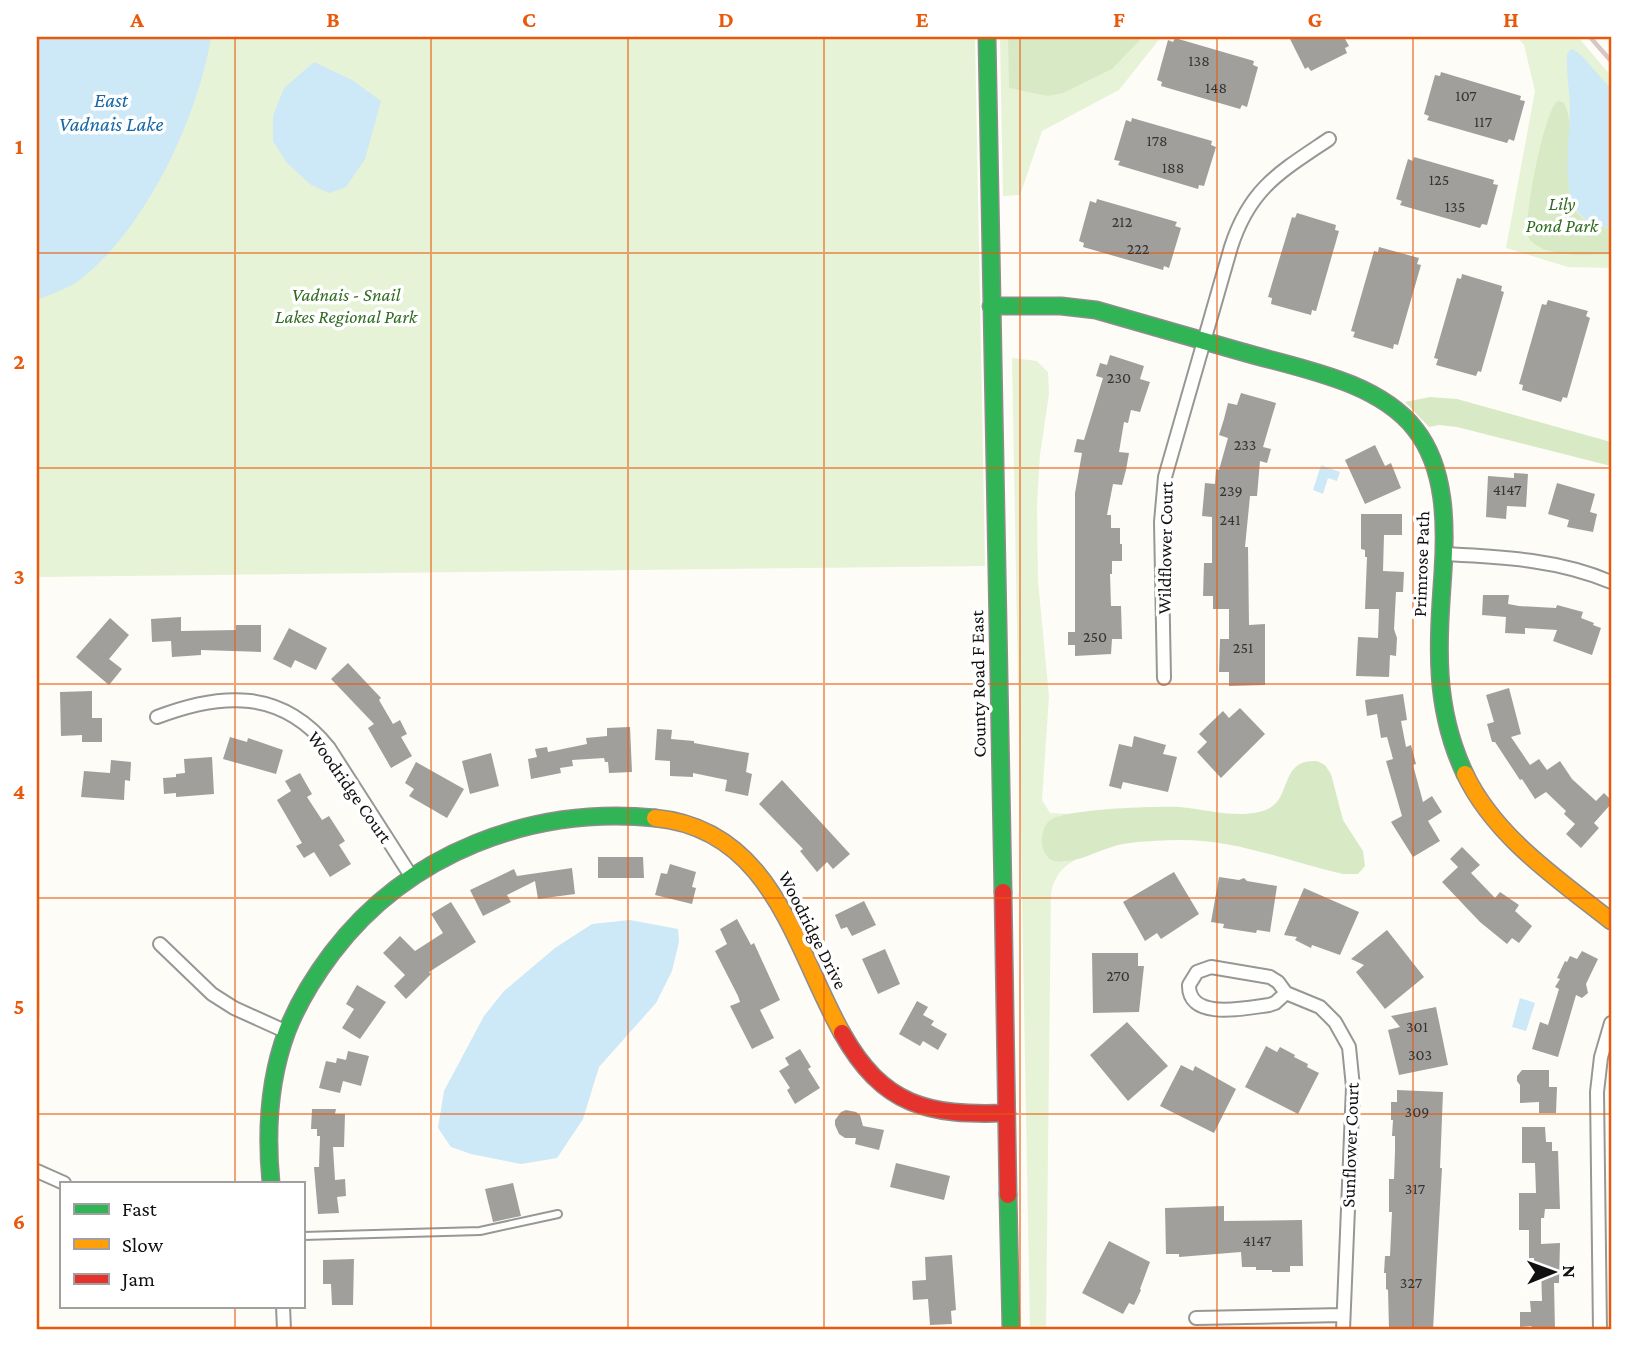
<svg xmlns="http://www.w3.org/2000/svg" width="1648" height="1367" font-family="'Crimson Pro',serif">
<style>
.green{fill:#e7f3d7}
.forest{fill:#d8eac5}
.water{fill:#cde8f7}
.building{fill:#a19f9c}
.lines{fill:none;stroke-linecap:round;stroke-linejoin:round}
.lane-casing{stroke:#979795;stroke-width:10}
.street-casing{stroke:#979795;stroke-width:16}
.fast-casing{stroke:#8e8d8b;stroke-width:19}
.slow-casing{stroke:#8e8d8b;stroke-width:19}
.jam-casing{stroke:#8e8d8b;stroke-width:19}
.lane{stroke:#fffffe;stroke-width:6}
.street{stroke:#fffffe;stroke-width:12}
.fast{stroke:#30b455;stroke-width:16}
.slow{stroke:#ff9f0a;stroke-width:16}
.jam{stroke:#e5322d;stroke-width:16}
.rail{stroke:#d9c6c7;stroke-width:4.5}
.grid{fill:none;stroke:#e8590c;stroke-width:2;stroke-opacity:0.55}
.labels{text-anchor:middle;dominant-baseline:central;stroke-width:7;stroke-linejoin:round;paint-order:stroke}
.number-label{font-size:16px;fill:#353434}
.park-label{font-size:19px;font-style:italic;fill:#2f6b1f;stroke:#fff}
.street-label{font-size:19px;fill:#111;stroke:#fff}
.water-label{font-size:21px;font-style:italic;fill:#1768a6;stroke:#fff}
.neatline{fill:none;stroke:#e8590c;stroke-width:2.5}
.grid-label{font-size:23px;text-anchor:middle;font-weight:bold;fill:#e8590c}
</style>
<rect width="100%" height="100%" fill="#fdfcf7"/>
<path class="green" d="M37,37H975L985,566L37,577Z
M1000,37H1161L1119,90L1042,131L1020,195L1003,196Z
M1517,37H1578L1611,76V268L1568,267L1506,248L1535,91L1524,45Z
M1012,358L1037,361L1048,372L1049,394L1040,455L1037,504L1038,580L1049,697L1042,800L1050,813L1070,814L1059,816L1063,862L1079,858C1063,866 1055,875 1051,893L1046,1330H1030Z
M37,769L40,1017L37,1018Z"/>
<path class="forest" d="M1008,37H1143L1112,69L1063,93L1048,96L1009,88Z
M1559,101L1564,103C1584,139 1540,223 1611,228V254C1589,255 1538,259 1527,235C1526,209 1542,122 1556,102Z
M1430,397L1457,399L1611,442V466L1457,427L1439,425L1429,427L1405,402Z
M1317,761L1325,765L1331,774L1343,820L1363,851L1365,866L1358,874H1343C1289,862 1238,840 1182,840C1162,840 1142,841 1123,844C1100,848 1074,867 1051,860C1043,854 1041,846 1042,837C1043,830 1046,822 1052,819C1069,809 1157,806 1179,807C1205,809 1233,818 1259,812C1296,805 1275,759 1317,761Z"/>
<path class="water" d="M37,37H211C198,118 146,228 81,279C69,289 51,293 37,300Z
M1573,49L1583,57L1611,89V228C1552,224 1570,151 1570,110C1570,92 1566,73 1567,55L1569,51Z
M314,62L352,80L381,101L365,159L346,187L329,193L311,185L286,162L273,141V116L284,88Z
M1321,465L1340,472L1337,481L1328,478L1323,494L1313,490Z
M630,920L678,929L679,942L672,971L656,1003L599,1067L583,1119L557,1158L521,1164L471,1154L451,1147L438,1128L444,1091L484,1016L504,991L555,948L592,924Z
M1520,998L1535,1003L1526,1031L1512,1027Z"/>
<path class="building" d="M1289,37H1344L1349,46L1345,48L1347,53L1311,71L1308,67L1305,69Z
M1175,38L1254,61L1253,65L1258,67L1247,107L1242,105L1240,109L1161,86L1162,82L1157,80L1168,40L1173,42Z
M1441,72L1521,96L1520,100L1525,101L1514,141L1509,139L1507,143L1427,120L1429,116L1424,114L1435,75L1440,76Z
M1132,118L1212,141L1211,145L1216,147L1204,186L1199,185L1198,189L1118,165L1120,161L1114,160L1126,120L1131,122Z
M1414,157L1494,180L1493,184L1498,185L1487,225L1482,224L1480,228L1400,205L1402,201L1396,199L1408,159L1413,161Z
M1097,199L1177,222L1175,226L1181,228L1169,268L1164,266L1163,270L1083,247L1084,243L1079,241L1090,201L1096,203Z
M1297,213L1336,225L1335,230L1339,231L1316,311L1312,310L1311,315L1271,304L1272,298L1268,297L1292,217L1295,218Z
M1379,247L1419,258L1417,264L1421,265L1398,345L1394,344L1393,349L1353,337L1355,332L1351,331L1374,251L1378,252Z
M1462,274L1502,286L1501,291L1504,292L1481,372L1478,371L1476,376L1436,365L1438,359L1434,358L1457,278L1461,279Z
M1548,300L1588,311L1586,316L1590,318L1567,398L1563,397L1561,402L1522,390L1523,385L1519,384L1542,304L1546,305Z
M1110,355L1144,366L1140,379L1150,382L1140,412L1131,410L1128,423L1124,422L1119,452L1129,453L1126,470L1122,485L1113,484L1107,515H1111V528H1120V544H1122V561H1112V574H1110L1111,606H1121L1122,639H1112L1111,654L1075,656V645H1068V632H1075V493L1082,453L1074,452L1077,439L1084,440L1103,378L1096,376L1100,363L1107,365Z
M1241,393L1276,403L1263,447L1271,449L1267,463L1260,461L1257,496H1250L1245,547H1248L1249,625L1265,624V685L1229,686V672H1219L1220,639H1229V609H1213V596H1203L1204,563H1212V517L1202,516L1205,483L1215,484L1216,469L1219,470L1228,438L1219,435L1224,419L1228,403L1237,405Z
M1375,445L1385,466L1391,463L1401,488L1365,504L1345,460Z
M1514,473L1528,474L1526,507L1507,506L1506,519L1486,517L1488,476L1514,478Z
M1557,483L1595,494L1590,512L1597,514L1593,532L1567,527L1569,520L1548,514Z
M1361,514H1402V535H1384L1383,571L1404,572L1403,592H1396L1394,629L1397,638L1396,656L1390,655L1389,677L1356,676L1358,637L1378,638L1379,609H1365L1367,557H1365V550L1361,549Z
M1483,595H1509L1508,604L1519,606L1556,608L1557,605L1583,612L1581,618L1594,623L1593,625L1601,628L1592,655L1553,641L1557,630L1525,628V634L1505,633L1506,617L1482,615Z
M181,617V631L236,630V625H261V652L201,650V655L172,657L171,641L152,642L151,619Z
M110,618L129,635L109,659L122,669L109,685L76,657Z
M289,628L327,648L316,670L295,660L291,668L273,659Z
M348,663L381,698L379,700L393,724L400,720L407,734L401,737L412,756L391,768L368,728L374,724L331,679Z
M1509,688L1521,734L1511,737L1530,765L1539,759L1547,770L1560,761L1572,779L1596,801L1604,793L1611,800V804L1594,823L1599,828L1581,848L1566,834L1575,824L1564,814L1566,811L1546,792L1535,799L1522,779L1520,780L1495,742H1492L1487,724L1494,722L1486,695Z
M92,691V718H102V742H82V735L61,736L60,692Z
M1403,694L1407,720L1401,721L1406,747L1411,745L1416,764L1413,765L1423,802L1432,796L1442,812L1428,821L1440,841L1413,857L1391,822L1402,816L1386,761L1393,759L1387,737L1381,738L1377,714L1367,716L1365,700Z
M1240,708L1265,734L1221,778L1197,752L1207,742L1199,734L1223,711L1229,718Z
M630,727L632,772L609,773L608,762H605L604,758L572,760L573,766L560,768L561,773L531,779L528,759L537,757L535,749L547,747L548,752L587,744L586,738L607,736V728Z
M657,729L672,730L671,739L694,741V743L749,753L746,772L752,774L748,796L725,791L727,780L693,773V777L670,776V761L655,760Z
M1134,736L1166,745L1163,754L1177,757L1168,792L1123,782L1121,789L1109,786L1119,744L1132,747Z
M230,737L247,742L248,738L283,750L276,774L223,759Z
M491,753L499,786L470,794L462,761Z
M212,757L214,794L176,797V793L164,794L163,778L176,777V774L185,773L184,759Z
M111,760L131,762L130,781L125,780L124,800L81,797L84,771L110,773Z
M416,762L464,789L447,818L409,796L414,789L405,783Z
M300,773L312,794L307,797L322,820L329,816L345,841L339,845L351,864L330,877L314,852L304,858L296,846L302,843L277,800L291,791L285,781Z
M782,780L850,854L833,869L827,862L817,872L800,851L803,849L759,804Z
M1462,847L1480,865L1471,873L1495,898L1500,892L1519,905L1515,911L1532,926L1519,943L1512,938L1507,944L1480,922L1442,882L1458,867L1450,859Z
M598,857H643L644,878H598Z
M670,864L696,872L692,887L696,888L692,904L655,895L661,873L667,874Z
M572,868L575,894L538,899L535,881L507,895L511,902L483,916L470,890L514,869L517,876Z
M1174,872L1199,914L1161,939L1157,933L1145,941L1123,902Z
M1219,877L1239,880L1244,878L1247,881L1277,886L1270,932L1257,930L1256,933L1223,928L1224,924L1211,922Z
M1304,888L1359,912L1340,955L1312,945L1311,948L1295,940L1297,937L1284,935Z
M864,901L876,925L852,936L847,927L841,929L835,915Z
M451,902L476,942L429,972L431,974L406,999L394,986L405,975L383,953L400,936L415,951L443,933L431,914Z
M737,919L751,945L754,943L780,1000L760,1010L774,1038L752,1049L730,1006L740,1002L738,996L715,951L727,944L720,929Z
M1387,930L1424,977L1385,1009L1356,972L1364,965L1351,959Z
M885,949L900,984L878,994L862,959Z
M1582,951L1598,959L1586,984L1588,993L1582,998L1576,995L1558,1057L1532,1049L1540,1022L1548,1025L1559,989L1555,987L1560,979L1557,978L1565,961L1567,962L1570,956L1577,959Z
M1092,953H1138V966H1144L1139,1012L1093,1013Z
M357,985L386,1002L360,1039L342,1028L354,1009L346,1004Z
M917,1001L928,1007L923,1015L934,1021L931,1025L947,1034L938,1050L923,1041L920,1046L899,1034Z
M1436,1007L1448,1065L1399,1075L1388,1030L1400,1027L1391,1016Z
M1127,1022L1168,1066L1128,1101L1090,1055Z
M1266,1046L1277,1052L1280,1047L1295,1055L1294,1057L1308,1064L1307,1067L1319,1073L1298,1114L1245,1087Z
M800,1049L811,1067L808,1069L820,1088L795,1104L787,1090L790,1088L779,1071L789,1065L785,1058Z
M348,1051L369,1056L361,1086L343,1081L340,1093L319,1088L326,1061L336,1063L337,1058L346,1060Z
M1181,1065L1193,1071L1195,1066L1236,1089L1214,1133L1160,1106Z
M1522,1070H1549V1087H1557L1556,1113H1539V1102L1520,1103V1085L1517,1081V1076Z
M1397,1090L1443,1092L1440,1168H1442L1433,1330L1389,1329L1388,1290L1386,1289V1273H1384L1385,1256H1390L1392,1212H1389V1179H1394L1395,1151V1136H1392L1393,1120H1391V1102H1397Z
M312,1109H336L335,1114H345L344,1147H333L335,1180L345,1179L346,1196L337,1197L339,1213L318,1214L314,1167H319L320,1136H317V1129H311Z
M846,1110L856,1112L860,1115L863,1126L884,1130L879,1150L855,1144L856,1138H845L839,1134L835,1125V1120L841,1112Z
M1522,1127H1545L1546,1142H1552V1151H1558L1560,1209H1545L1544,1218H1541V1244L1560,1243L1559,1283H1554L1555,1330H1535L1531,1326L1520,1327V1312H1531L1530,1301H1542L1541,1268H1534V1258H1529V1230H1519V1193H1536L1535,1163H1522Z
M896,1163L950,1176L944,1200L890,1187Z
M513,1183L521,1216L493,1222L485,1189Z
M1224,1206V1221L1302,1220L1303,1266H1290V1272H1272V1270H1256V1267H1242L1241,1252L1179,1257V1254H1166L1165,1208Z
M1109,1241L1150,1262L1140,1289L1141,1290L1134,1305L1129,1303L1123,1314L1082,1293Z
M952,1255L956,1310L951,1311L952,1324L930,1325L928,1299L913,1300L912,1281L926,1280L925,1257Z
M354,1259L353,1305H332L331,1284H323V1260Z"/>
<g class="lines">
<g class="lane-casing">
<path id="lane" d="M303,1236L480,1231L558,1214"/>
</g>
<g class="street-casing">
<path id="street" d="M1443,554C1501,557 1557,559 1611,582
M1164,678L1161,522L1165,477L1231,247C1250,188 1280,172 1329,139
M157,717C222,692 282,689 329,748L411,876
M160,944L212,994L234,1008L287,1032
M1286,993L1275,1003L1269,1005C1246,1008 1188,1021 1189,985L1197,972L1211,967L1270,977L1278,982L1286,993L1320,1007L1335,1022L1349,1047L1353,1087L1343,1330
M37,1171L64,1183
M283,1306L284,1330
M1196,1318L1343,1315
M1600,1330L1597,1092L1601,1057L1611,1023"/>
</g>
<g class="fast-casing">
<path id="fast" d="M987,37L1003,892
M991,306H1061L1096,310C1144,324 1191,337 1239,351C1296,368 1377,380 1415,429C1446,468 1446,525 1443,572C1438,645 1433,706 1465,774
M271,1183C266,1132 269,1079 287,1031C298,1003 314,977 332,953C408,853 531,806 655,818
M1008,1195L1011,1330"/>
</g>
<g class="slow-casing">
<path id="slow" d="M1465,774C1495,837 1558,879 1611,921
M655,818C772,829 794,947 842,1033"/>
</g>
<g class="jam-casing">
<path id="jam" d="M1003,892L1008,1195
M842,1033C883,1106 928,1116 1007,1113"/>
</g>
<use href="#lane" class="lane"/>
<use href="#street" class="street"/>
<use href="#fast" class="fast"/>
<use href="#slow" class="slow"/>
<use href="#jam" class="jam"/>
<path class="rail" d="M1590,37L1611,61"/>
</g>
<path class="grid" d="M235,37V1183M431,37V1330M628,37V1330M824,37V1330M1020,37V1330M1217,37V1330M1413,37V1330M37,253H1611M37,468H1611M37,684H1611M37,898H1611M37,1114H1611M235,1306V1330"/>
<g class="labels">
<g class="number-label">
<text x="1199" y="60">138</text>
<text x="1216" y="87">148</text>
<text x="1466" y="95">107</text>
<text x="1483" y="121">117</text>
<text x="1157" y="140">178</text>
<text x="1173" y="167">188</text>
<text x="1439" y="179">125</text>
<text x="1455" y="206">135</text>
<text x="1122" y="221">212</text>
<text x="1138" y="248">222</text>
<text x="1119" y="377">230</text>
<text x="1245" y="444">233</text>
<text x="1507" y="489">4147</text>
<text x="1231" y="490">239</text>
<text x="1230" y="519">241</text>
<text x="1095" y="636">250</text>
<text x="1243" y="647">251</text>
<text x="1118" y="975">270</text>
<text x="1417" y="1026">301</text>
<text x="1420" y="1054">303</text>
<text x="1417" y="1111">309</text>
<text x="1415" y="1188">317</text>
<text x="1257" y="1240">4147</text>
<text x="1411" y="1282">327</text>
</g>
<g class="park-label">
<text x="1562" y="203">Lily<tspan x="1562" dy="22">Pond Park</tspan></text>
<text x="346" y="294">Vadnais - Snail<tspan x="346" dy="22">Lakes Regional Park</tspan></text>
</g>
<g class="street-label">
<text transform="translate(1165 548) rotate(-89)">Wildflower Court</text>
<text transform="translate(1421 564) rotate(-88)">Primrose Path</text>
<text transform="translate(978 684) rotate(-91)">County Road F East</text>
<text transform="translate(350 787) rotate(55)">Woodridge Court</text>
<text transform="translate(813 930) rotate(63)">Woodridge Drive</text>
<text transform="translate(1350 1145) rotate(-88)">Sunflower Court</text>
</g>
<g class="water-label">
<text x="111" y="100">East<tspan x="111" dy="24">Vadnais Lake</tspan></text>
</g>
</g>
<rect width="1648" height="1367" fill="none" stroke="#ffffff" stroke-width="77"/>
<rect x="60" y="1182" width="245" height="126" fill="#ffffff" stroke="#a0a0a0" stroke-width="2"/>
<rect x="74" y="1204" width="35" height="10" fill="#30b455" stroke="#a0a0a0" stroke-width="2"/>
<text x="122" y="1216" font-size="21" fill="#111111">Fast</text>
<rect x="74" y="1239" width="35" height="10" fill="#ff9f0a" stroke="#a0a0a0" stroke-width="2"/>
<text x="122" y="1252" font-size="21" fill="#111111">Slow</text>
<rect x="74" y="1274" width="35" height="10" fill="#e5322d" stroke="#a0a0a0" stroke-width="2"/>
<text x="122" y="1286" font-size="21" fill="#111111">Jam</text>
<g transform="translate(1553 1272) rotate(89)" stroke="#ffffff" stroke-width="5" paint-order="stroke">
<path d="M0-5L12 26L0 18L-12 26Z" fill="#111111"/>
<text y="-10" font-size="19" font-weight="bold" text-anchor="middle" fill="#111111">N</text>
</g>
<rect x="38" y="38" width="1572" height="1290" class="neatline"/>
<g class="grid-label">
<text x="137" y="27">A</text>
<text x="333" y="27">B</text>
<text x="529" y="27">C</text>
<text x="726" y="27">D</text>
<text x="922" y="27">E</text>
<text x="1119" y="27">F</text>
<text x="1315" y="27">G</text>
<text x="1511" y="27">H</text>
<text x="19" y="154">1</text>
<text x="19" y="369">2</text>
<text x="19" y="584">3</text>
<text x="19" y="799">4</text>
<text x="19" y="1014">5</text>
<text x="19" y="1229">6</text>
</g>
</svg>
